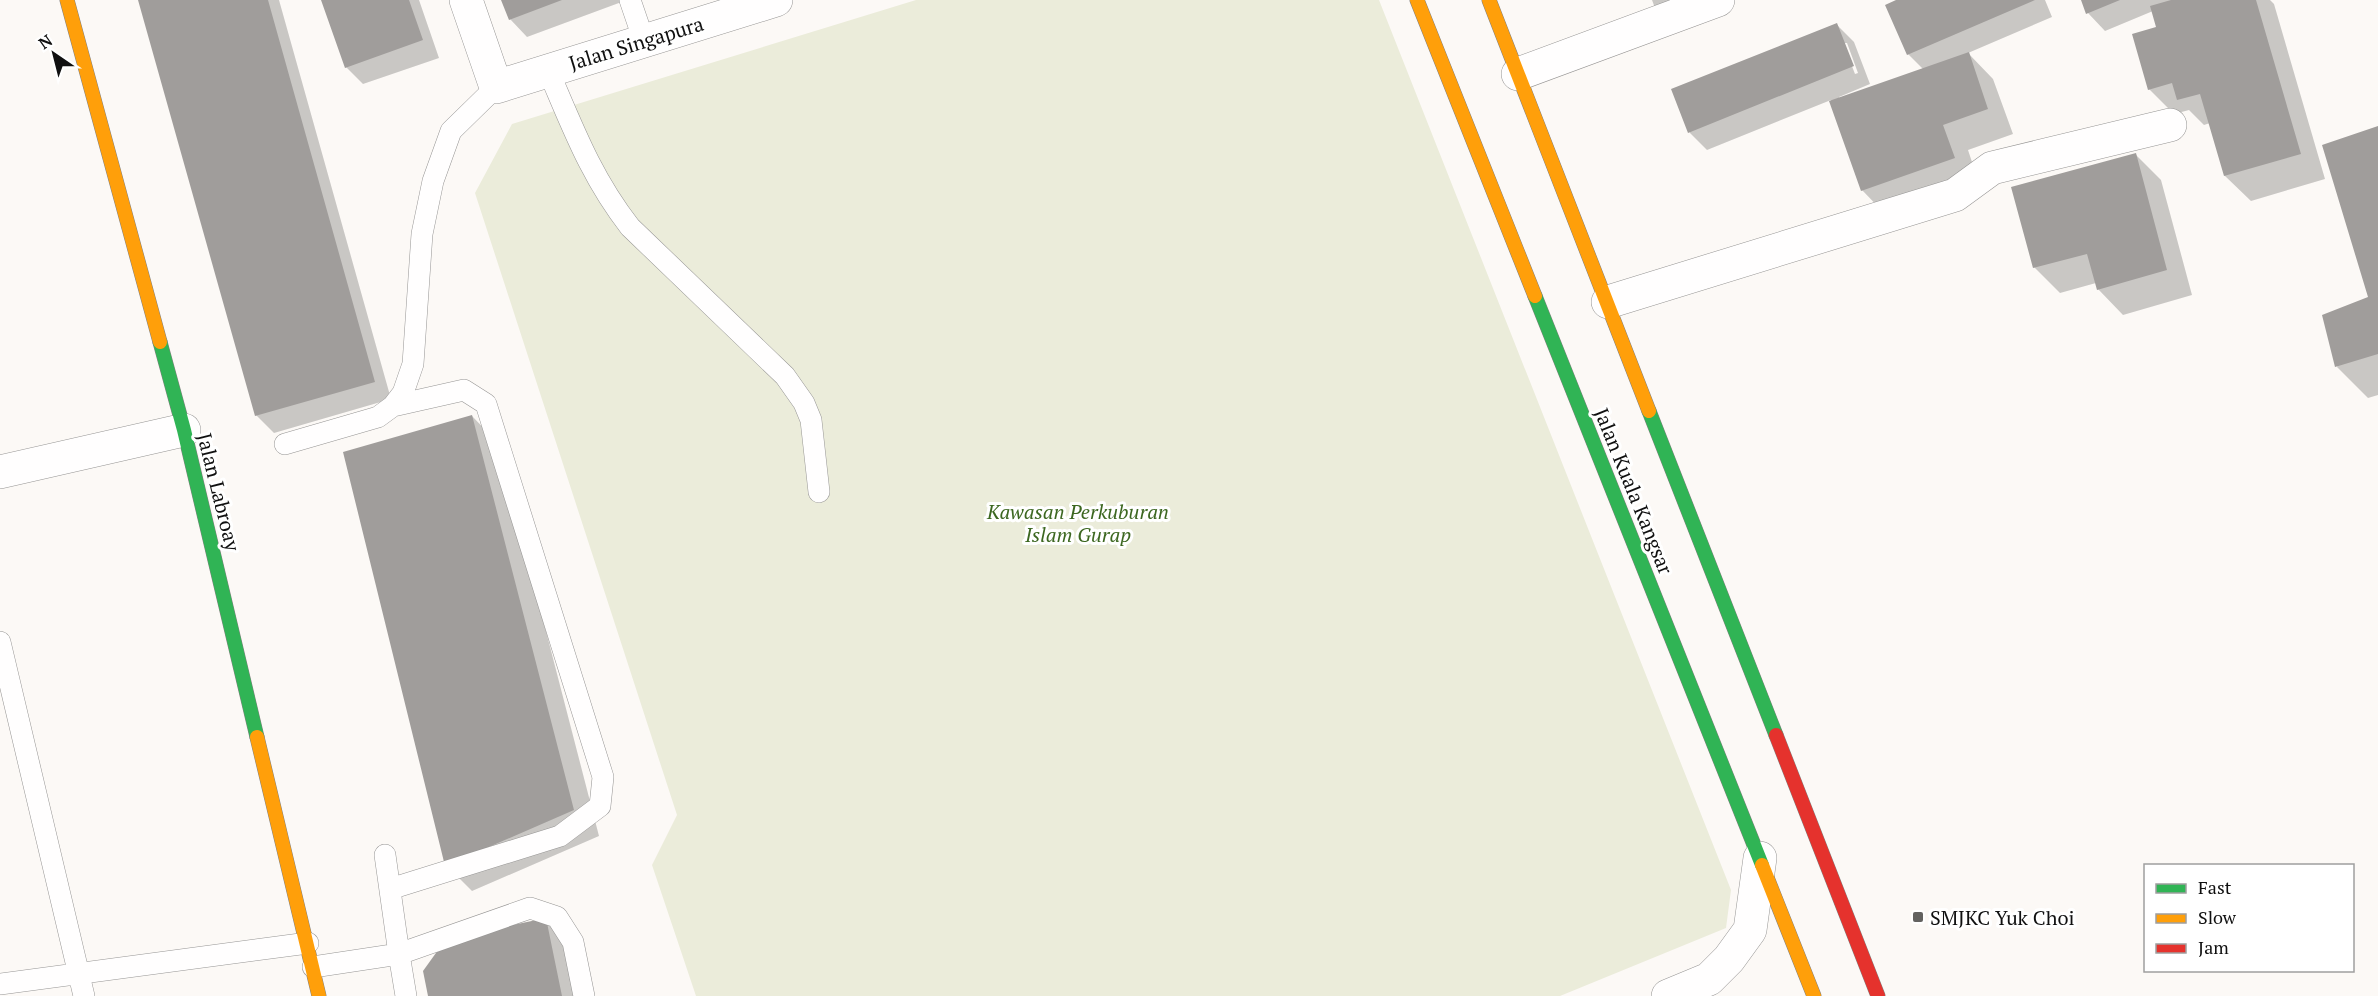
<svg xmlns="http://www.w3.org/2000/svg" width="2378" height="996" font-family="'PT Serif',serif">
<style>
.cemetery{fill:#ebecda}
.shadow{fill:#0003;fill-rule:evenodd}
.building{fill:#a09d9b}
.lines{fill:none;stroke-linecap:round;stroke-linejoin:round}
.lane-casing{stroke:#969594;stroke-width:22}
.street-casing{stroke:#969594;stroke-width:34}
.fast-casing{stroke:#848281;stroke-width:15}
.slow-casing{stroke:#848281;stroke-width:15}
.jam-casing{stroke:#848281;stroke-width:15}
.lane{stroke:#fffefe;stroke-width:21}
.street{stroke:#fffefe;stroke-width:33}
.fast{stroke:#30b455;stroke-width:14}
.slow{stroke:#ff9f0a;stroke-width:14}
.jam{stroke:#e5322d;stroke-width:14}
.poi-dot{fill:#636260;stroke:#fff;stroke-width:2}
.labels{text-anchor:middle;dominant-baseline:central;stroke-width:6;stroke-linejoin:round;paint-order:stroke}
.street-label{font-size:20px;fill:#101010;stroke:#fff}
.park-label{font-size:20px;font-style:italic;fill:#3c6720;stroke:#fff}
.poi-label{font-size:20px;fill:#101010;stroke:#fff;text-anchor:start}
</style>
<rect width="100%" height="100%" fill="#fcf9f6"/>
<path class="cemetery" d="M916,0H1379L1731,890L1726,928L1560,996H696L652,865L677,815L475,193L512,124Z"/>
<path class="shadow" d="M140,0H279L391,399L274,433L256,415Z
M323,0H419L439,58L363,84L346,67Z
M503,0H627L527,37L510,19Z
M1652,0H1731L1655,8Z
M1900,0H2045L2052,17L1968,53L1993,79L2013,134L1968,150L1979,183L1887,216L1862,190L1831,100L1707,150L1690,133L1673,90L1836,24L1854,42L1870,84L1839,97L1840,99L1924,70L1908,54ZM1843,43H1847L1858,73L1855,74Z
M2082,0H2270L2274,4L2325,179L2251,201L2225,176L2210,123L2204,125L2189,110L2174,114L2149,89L2158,29L2153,11L2105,31L2088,13Z
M2378,128V395L2368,398L2337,367L2370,298Z
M2136,155L2161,180L2192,295L2123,315L2098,289L2096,283L2060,293L2034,267Z
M472,416L497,442L599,836L472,891L446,865Z
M546,919L571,945L581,996H429Z"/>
<path class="building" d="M138,0H268L375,382L255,416Z
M321,0H409L423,40L345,68Z
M501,0H562L509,20Z
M1896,0H2035L1907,55L1885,5Z
M2081,0H2120L2086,14Z
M2171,0H2256L2301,154L2224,176L2200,94L2177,100L2172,83L2148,90L2132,34L2156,27L2150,6Z
M1837,23L1854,66L1688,133L1671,89Z
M1969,52L1988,109L1943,125L1955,158L1861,191L1829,101Z
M2378,126V354L2335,367L2322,315L2368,297L2322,145Z
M2136,153L2167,270L2097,290L2087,254L2033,268L2011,187Z
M472,415L574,810L445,866L343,452Z
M546,918L562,996H428L423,971L446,939Z"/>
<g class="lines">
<g class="lane-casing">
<path id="lane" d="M630,0L644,41
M548,70C573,128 591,177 630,227L785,376L804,403L811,420L819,492
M285,444L378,417L393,406L403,393L413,364L422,234L433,181L451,131L496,87
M0,642L84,996
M385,855L399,954L530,908L557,917L573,942L584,996
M390,889L560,836L600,806L603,777L486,404L464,390L393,406
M313,967L399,954L406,996
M0,984L308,943"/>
</g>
<g class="street-casing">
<path id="street" d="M466,0L496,87L776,0
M1518,74L1718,0
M1608,302L1955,195L1992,168L2170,125
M0,472L184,430
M1668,996L1709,979L1729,959L1750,930L1760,858"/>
</g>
<g class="fast-casing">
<path id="fast" d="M1535,296L1762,865
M160,342L184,430L257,737
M1649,411L1776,735"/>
</g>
<g class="slow-casing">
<path id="slow" d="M67,0L160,342
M1417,0L1535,296
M1489,0L1649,411
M257,737L319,996
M1762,865L1814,996"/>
</g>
<g class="jam-casing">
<path id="jam" d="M1776,735L1878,996"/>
</g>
<use href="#lane" class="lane"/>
<use href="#street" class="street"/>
<use href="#fast" class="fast"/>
<use href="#slow" class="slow"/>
<use href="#jam" class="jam"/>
</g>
<rect class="poi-dot" x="1912" y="911" width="12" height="12" rx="3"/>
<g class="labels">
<g class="street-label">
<text transform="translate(636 43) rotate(-17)">Jalan Singapura</text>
<text transform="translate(1634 491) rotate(68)">Jalan Kuala Kangsar</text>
<text transform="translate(219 492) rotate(76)">Jalan Labroay</text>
</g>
<g class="park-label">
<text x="1078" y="511">Kawasan Perkuburan<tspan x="1078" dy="23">Islam Gurap</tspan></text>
</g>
<g class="poi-label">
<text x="1930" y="917">SMJKC Yuk Choi</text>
</g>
</g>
<rect x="2144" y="864" width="210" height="108" fill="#ffffff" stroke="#9f9f9f" stroke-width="1.5"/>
<rect x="2156" y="884" width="30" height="9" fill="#30b455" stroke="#9f9f9f" stroke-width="1.5"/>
<text x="2198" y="894" font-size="18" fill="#101010">Fast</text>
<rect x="2156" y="914" width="30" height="9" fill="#ff9f0a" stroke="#9f9f9f" stroke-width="1.5"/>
<text x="2198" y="924" font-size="18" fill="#101010">Slow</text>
<rect x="2156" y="944" width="30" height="9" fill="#e5322d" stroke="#9f9f9f" stroke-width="1.5"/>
<text x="2198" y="954" font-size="18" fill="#101010">Jam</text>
<g transform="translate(54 54) rotate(325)" stroke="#ffffff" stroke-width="4.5" paint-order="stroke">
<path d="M0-4.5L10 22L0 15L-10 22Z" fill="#101010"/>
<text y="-9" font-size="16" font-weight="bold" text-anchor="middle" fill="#101010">N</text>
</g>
</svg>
